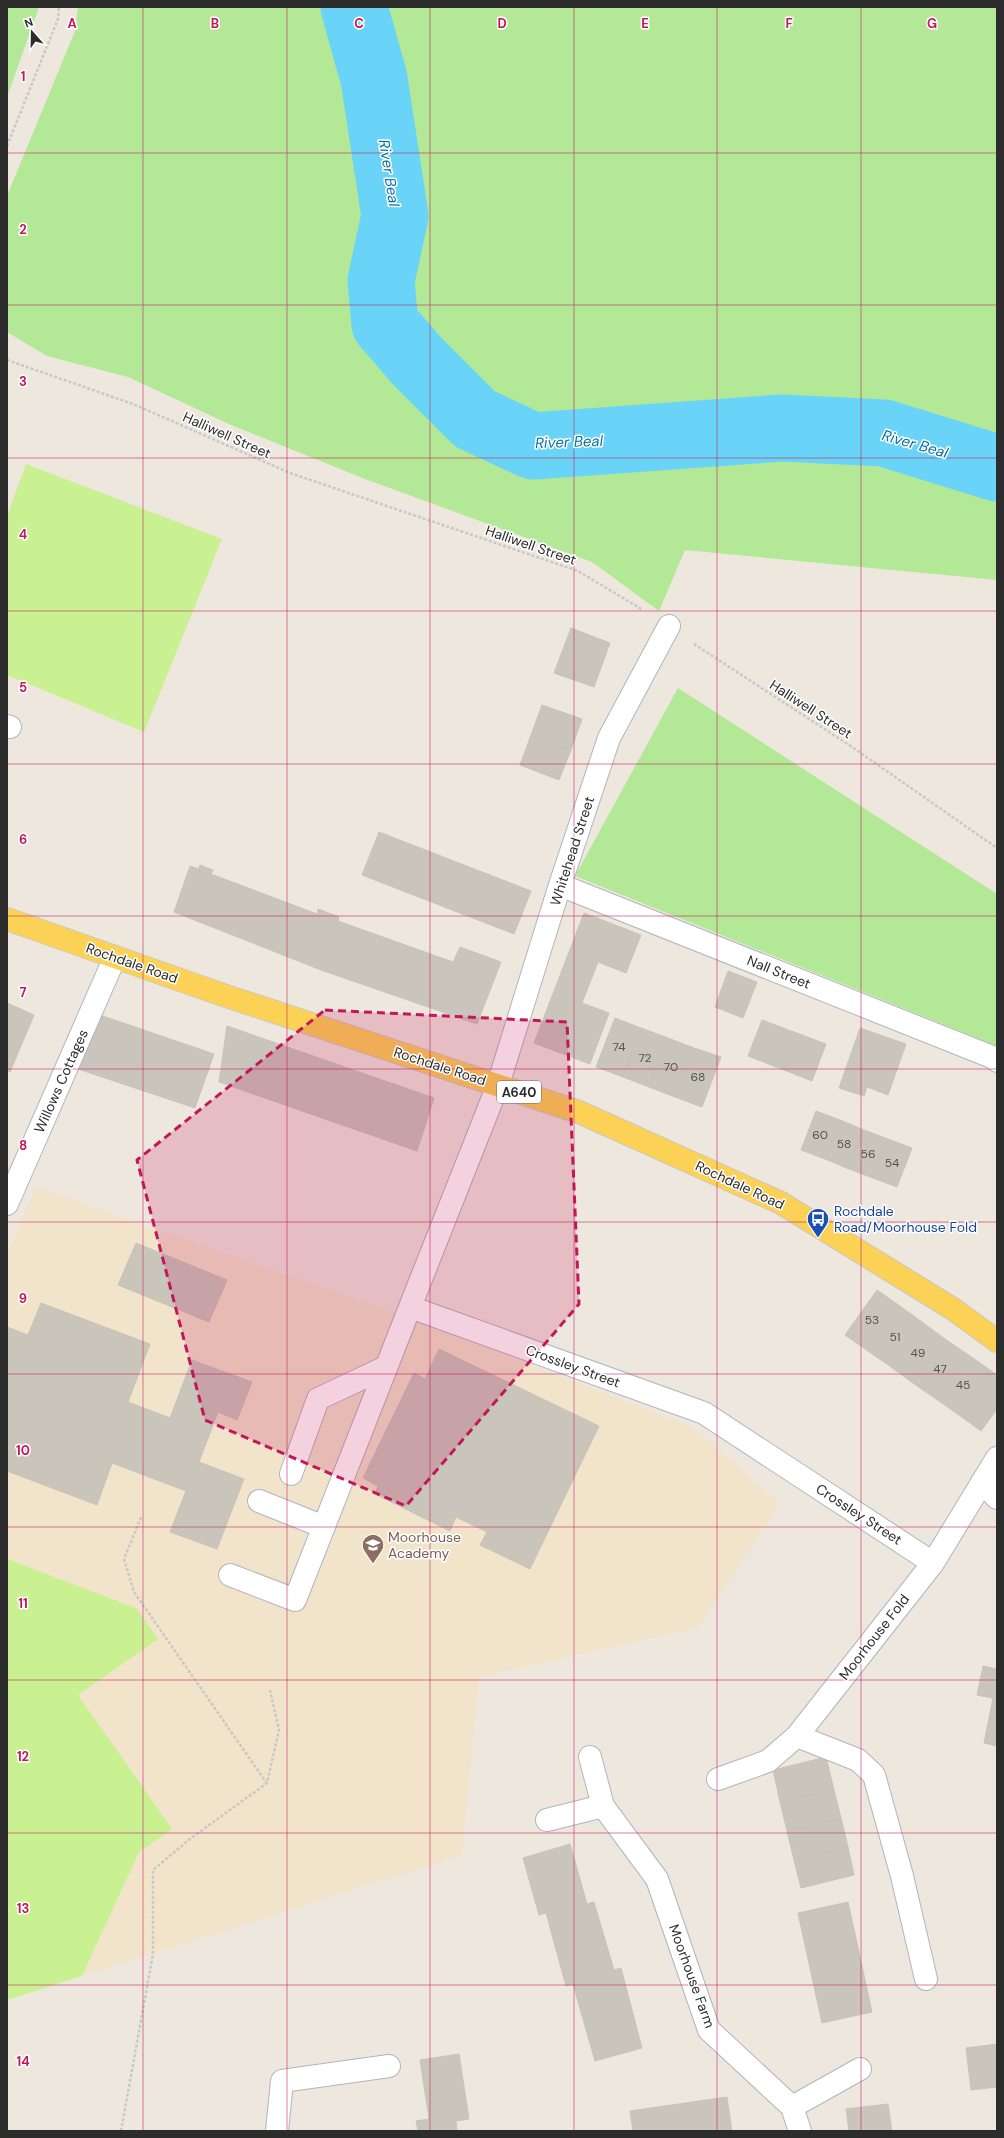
<svg xmlns="http://www.w3.org/2000/svg" width="1004" height="2138" font-family="'DM Sans',sans-serif">
<style>
.education{fill:#f1e4cb}
.green{fill:#b3e896}
.pitch{fill:#c9f091}
.lines{fill:none;stroke-linecap:round;stroke-linejoin:round}
.river{stroke:#69d4f7;stroke-width:67}
.building{fill:#c9c5bb;stroke:#cac3b6}
.minor-casing{stroke:#b1b4c0;stroke-width:24}
.major-casing{stroke:#c8c8c8;stroke-width:24}
.path{stroke:#c8c8c8;stroke-width:2.5;stroke-dasharray:3 2;stroke-linecap:butt}
.minor{stroke:#fff;stroke-width:22}
.major{stroke:#fbd256;stroke-width:22}
.marked{fill:#c2185b;fill-opacity:0.2;stroke:#c2185b;stroke-width:3;stroke-dasharray:8 5;stroke-linejoin:round}
.grid{fill:none;stroke:#c2185b;stroke-width:1;stroke-opacity:0.55}
.labels{text-anchor:middle;dominant-baseline:central;stroke-width:3;stroke-linejoin:round;paint-order:stroke}
.number-label{font-size:12px;fill:#535250}
.shield{fill:#fff;stroke:#6b6b6b;stroke-width:1}
.shield-label{font-size:13px;font-weight:bold;fill:#2c2c2c}
.street-label{font-size:14px;fill:#2c2c2c;stroke:#fff}
.transit-label{font-size:14px;fill:#164399;stroke:#fff;text-anchor:start}
.education-label{font-size:14px;fill:#785e54;stroke:#fff;text-anchor:start}
.water-label{font-size:15px;font-style:italic;fill:#0472a7;stroke:#fff}
.grid-label{font-size:13px;text-anchor:middle;font-weight:bold;fill:#c2185b;stroke:#fff;stroke-width:3;stroke-linejoin:round;paint-order:stroke}
</style>
<rect width="100%" height="100%" fill="#eee7dd"/>
<path class="education" d="M36,1187L406,1317L692,1427L780,1503L698,1628L479,1677L462,1855L7,2000V1254Z"/>
<path class="green" d="M7,7H39L7,97Z
M78,7H341L369,112L380,221L357,279L360,326L403,384L496,449L538,458L789,444L877,453L997,489V580L685,550L659,611L592,562L365,479L231,425L128,377L47,356L7,332V196L75,31Z
M379,7H997V439L848,406L557,424L497,413L445,369L415,329L403,287L414,220L411,191Z
M678,688L997,894V1046L575,876Z"/>
<path class="pitch" d="M26,464L222,539L144,732L7,675V516Z
M7,1559L136,1608L158,1639L78,1695L172,1829L139,1852L82,1976L7,2000Z"/>
<g class="lines">
<path class="river" d="M354,7L374,79L395,216L381,281L385,324L418,362L475,419L533,446L782,428L884,433L997,468"/>
</g>
<path class="building" d="M571,628L610,643L594,687L554,673Z
M542,705L582,719L571,750L531,735Z
M531,735L571,750L559,780L520,765Z
M379,832L531,891L514,934L362,875Z
M200,865L213,870L211,874L317,914L318,909L339,917L338,921L453,962L460,947L501,962L477,1024L321,970L174,912L190,866L199,869Z
M584,913L641,935L626,973L598,962L582,1003L609,1013L590,1064L534,1043Z
M728,971L757,982L743,1018L715,1007Z
M7,1003L34,1015L10,1072L7,1070Z
M97,1014L214,1054L195,1108L78,1069Z
M615,1018L641,1028L623,1077L596,1067Z
M762,1020L826,1044L812,1081L748,1056Z
M227,1026L434,1098L417,1151L219,1082Z
M641,1028L668,1038L649,1087L623,1077Z
M860,1028L906,1044L888,1095L867,1087L864,1096L839,1088Z
M668,1038L694,1048L675,1097L649,1087Z
M694,1048L721,1057L702,1107L675,1097Z
M816,1111L840,1120L825,1159L801,1150Z
M840,1120L864,1130L849,1169L825,1159Z
M864,1130L888,1139L873,1178L849,1169Z
M888,1139L912,1148L897,1187L873,1178Z
M136,1243L227,1280L209,1322L118,1285Z
M877,1290L900,1306L868,1351L845,1335Z
M41,1303L150,1344L128,1402L170,1418L192,1360L252,1382L237,1420L218,1412L199,1462L244,1479L217,1549L170,1532L186,1491L112,1463L97,1505L7,1471V1327L28,1335Z
M900,1306L922,1322L891,1367L868,1351Z
M922,1322L945,1339L913,1383L891,1367Z
M945,1339L967,1354L936,1399L913,1383Z
M439,1349L599,1426L530,1569L480,1545L487,1532L456,1517L450,1531L375,1494L378,1486L363,1478L414,1373L425,1379Z
M967,1354L990,1370L959,1415L936,1399Z
M990,1370L997,1375V1409L981,1431L959,1415Z
M983,1666L997,1669V1699L977,1695Z
M993,1698L997,1699V1746L984,1743Z
M826,1757L834,1790L780,1802L773,1770Z
M834,1790L841,1818L787,1831L780,1802Z
M841,1818L848,1847L794,1860L787,1831Z
M570,1844L587,1904L594,1902L614,1970L621,1968L642,2048L595,2061L573,1984L566,1986L546,1913L539,1915L523,1858Z
M848,1847L854,1875L801,1888L794,1860Z
M848,1902L872,2012L822,2023L798,1913Z
M997,2044V2087L971,2090L966,2048Z
M459,2054L469,2119L456,2121L457,2131H418L416,2121L429,2119L420,2060Z
M727,2097L732,2131H633L630,2111Z
M888,2104L892,2131H849L846,2109Z"/>
<g class="lines">
<g class="minor-casing">
<path id="minor" d="M669,626L609,738L560,885L498,1085L410,1307L704,1413L933,1563
M7,726L10,727
M560,885L992,1057L997,1061
M7,1204L115,957
M291,1474L318,1399L386,1367
M982,1482L997,1498
M259,1501L324,1527
M230,1575L295,1600L410,1307
M797,1736L858,1760L874,1775L902,1876L926,1979
M718,1779L768,1761L797,1736L933,1563L997,1458
M603,1806L657,1879L709,2030L792,2107L800,2131
M547,1820L603,1806L590,1757
M792,2107L860,2069
M277,2131L282,2081L389,2066"/>
</g>
<g class="major-casing">
<path id="major" d="M7,919L226,996L579,1112L781,1203L953,1309L997,1341"/>
</g>
<path class="path" d="M7,146L58,19L59,7
M7,360L133,404L290,473L578,571L643,610
M694,644L852,747L997,848
M141,1517L124,1559L134,1592L266,1782
M121,2131L153,1954V1870L190,1839L267,1783L279,1730L270,1690"/>
<use href="#minor" class="minor"/>
<use href="#major" class="major"/>
</g>
<path class="marked" d="M325,1010L567,1022L579,1304L406,1506L205,1420L137,1160Z"/>
<path class="grid" d="M143,7V2131M287,7V2131M430,7V2131M574,7V2131M717,7V2131M861,7V2131M7,153H997M7,305H997M7,458H997M7,611H997M7,764H997M7,916H997M7,1069H997M7,1222H997M7,1374H997M7,1527H997M7,1680H997M7,1833H997M7,1985H997"/>
<defs>
<g id="bus-pin" transform="scale(1.15)"><path d="M0 17L-7.5 6A9.5 9.5 0 1 1 7.5 6Z" fill="#1a4fb4" stroke="#fff"/><path d="M-5-6H5V4H4V6H2V4H-2V6H-4V4H-5ZM-3.5-4V0h7V-4ZM-3.5 1.2v1.5H-2V1.2ZM2 1.2v1.5H3.5V1.2Z" fill="#fff"/></g>
<g id="school-pin" transform="scale(1.15)"><path d="M0 17L-7.5 6A9.5 9.5 0 1 1 7.5 6Z" fill="#8d6e63" stroke="#fff"/><path d="M0-5L7-2L0 1L-7-2ZM-4 1L0 2.5L4 1V4Q0 6-4 4Z" fill="#fff"/></g>
</defs>
<g fill-rule="evenodd">
<use href="#bus-pin" x="818" y="1219"/>
<use href="#school-pin" x="373" y="1545"/>
</g>
<g class="labels">
<g class="number-label">
<text x="619" y="1047">74</text>
<text x="645" y="1058">72</text>
<text x="671" y="1067">70</text>
<text x="698" y="1077">68</text>
<text x="820" y="1135">60</text>
<text x="844" y="1144">58</text>
<text x="868" y="1154">56</text>
<text x="892" y="1163">54</text>
<text x="872" y="1320">53</text>
<text x="895" y="1337">51</text>
<text x="918" y="1353">49</text>
<text x="940" y="1369">47</text>
<text x="963" y="1385">45</text>
</g>
<rect class="shield" x="497" y="1081" width="44" height="22" rx="3"/>
<g class="shield-label">
<text x="519" y="1092">A640</text>
</g>
<g class="street-label">
<text transform="translate(227 435) rotate(24)">Halliwell Street</text>
<text transform="translate(531 545) rotate(19)">Halliwell Street</text>
<text transform="translate(811 709) rotate(33)">Halliwell Street</text>
<text transform="translate(572 851) rotate(-72)">Whitehead Street</text>
<text transform="translate(132 963) rotate(19)">Rochdale Road</text>
<text transform="translate(779 972) rotate(22)">Nall Street</text>
<text transform="translate(440 1066) rotate(18)">Rochdale Road</text>
<text transform="translate(61 1081) rotate(-66)">Willows Cottages</text>
<text transform="translate(740 1185) rotate(25)">Rochdale Road</text>
<text transform="translate(573 1366) rotate(20)">Crossley Street</text>
<text transform="translate(859 1514) rotate(33)">Crossley Street</text>
<text transform="translate(874 1637) rotate(-52)">Moorhouse Fold</text>
<text transform="translate(692 1976) rotate(70)">Moorhouse Farm</text>
</g>
<g class="transit-label">
<text x="834" y="1211">Rochdale<tspan x="834" dy="16">Road/Moorhouse Fold</tspan></text>
</g>
<g class="education-label">
<text x="388" y="1537">Moorhouse<tspan x="388" dy="16">Academy</tspan></text>
</g>
<g class="water-label">
<text transform="translate(389 173) rotate(81)">River Beal</text>
<text transform="translate(569 442) rotate(-2)">River Beal</text>
<text transform="translate(915 444) rotate(16)">River Beal</text>
</g>
</g>
<g class="grid-label">
<text x="72" y="28">A</text>
<text x="215" y="28">B</text>
<text x="359" y="28">C</text>
<text x="502" y="28">D</text>
<text x="645" y="28">E</text>
<text x="789" y="28">F</text>
<text x="932" y="28">G</text>
<text x="23" y="81">1</text>
<text x="23" y="234">2</text>
<text x="23" y="386">3</text>
<text x="23" y="539">4</text>
<text x="23" y="692">5</text>
<text x="23" y="844">6</text>
<text x="23" y="997">7</text>
<text x="23" y="1150">8</text>
<text x="23" y="1303">9</text>
<text x="23" y="1455">10</text>
<text x="23" y="1608">11</text>
<text x="23" y="1761">12</text>
<text x="23" y="1913">13</text>
<text x="23" y="2066">14</text>
</g>
<rect width="1004" height="2138" fill="none" stroke="#2c2c2c" stroke-width="16"/>
<g transform="translate(32 32) rotate(340)" stroke="#ffffff" stroke-width="3" paint-order="stroke">
<path d="M0-3L7 15L0 10L-7 15Z" fill="#2c2c2c"/>
<text y="-6" font-size="11" font-weight="bold" text-anchor="middle" fill="#2c2c2c">N</text>
</g>
</svg>
